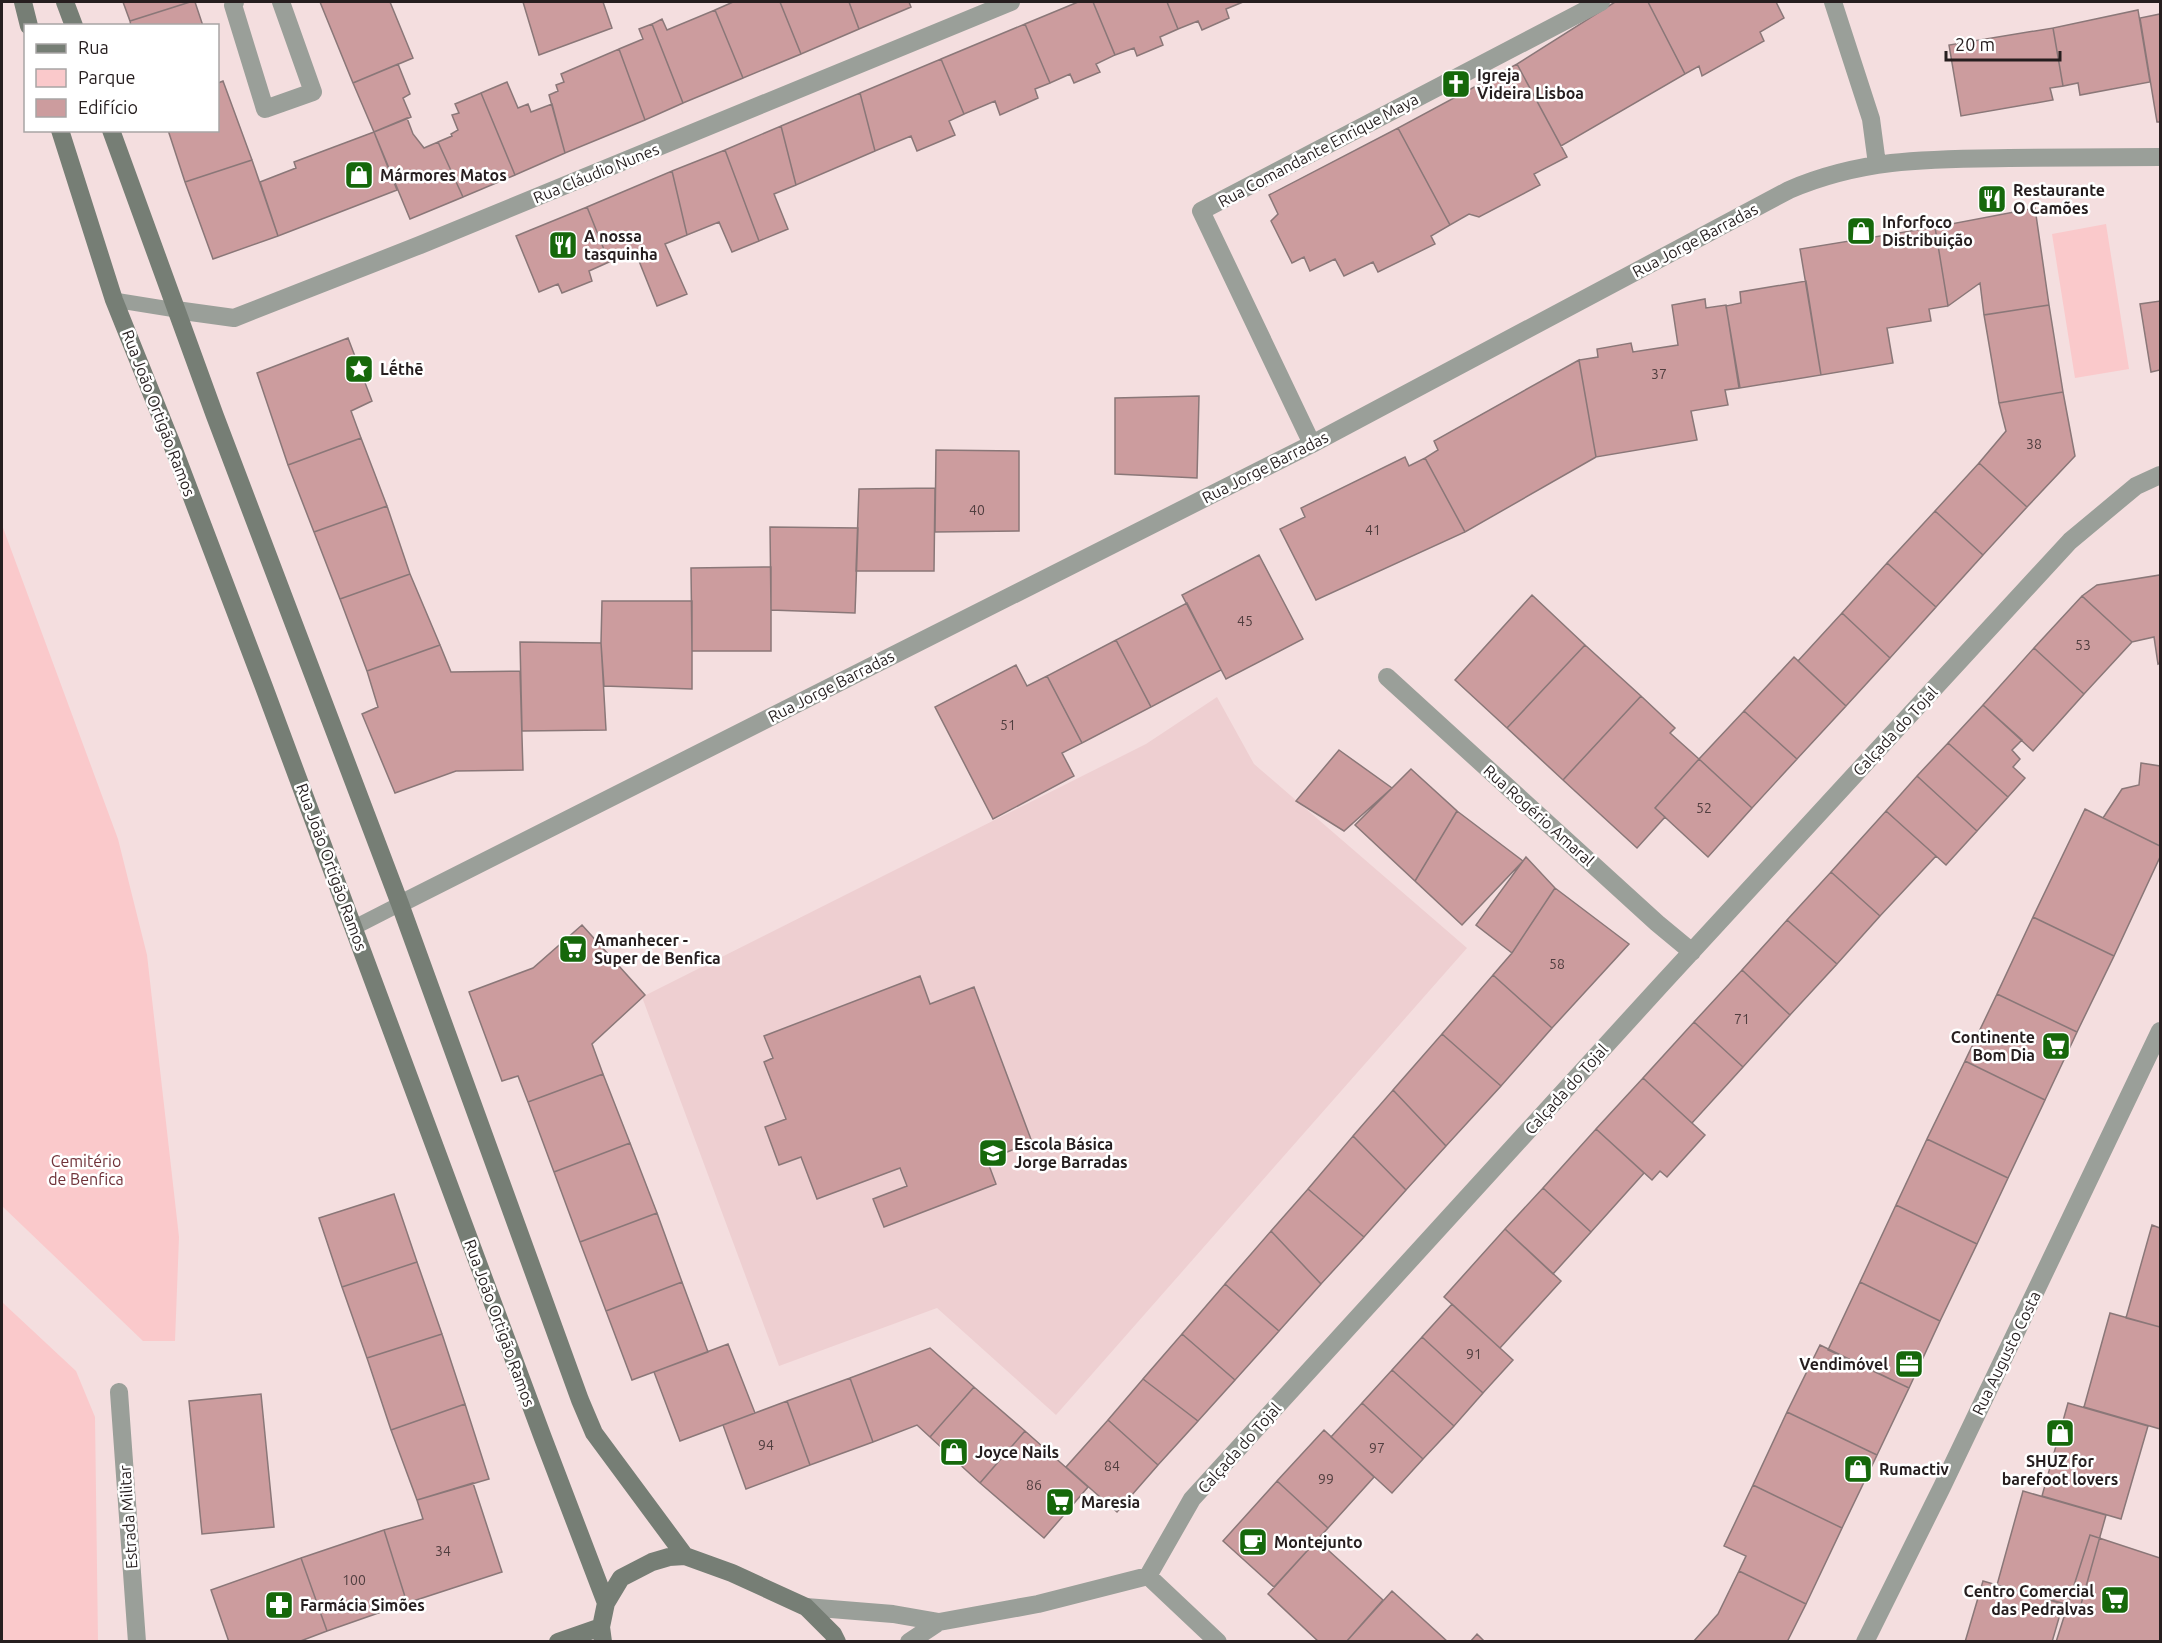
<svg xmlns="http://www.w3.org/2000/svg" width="2162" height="1643" font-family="Ubuntu,sans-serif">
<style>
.built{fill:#eecfd1}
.green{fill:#fac9cb}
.building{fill:#cc9c9e;stroke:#8a7778;stroke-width:1.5}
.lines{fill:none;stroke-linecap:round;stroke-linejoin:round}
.lane{stroke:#9a9f99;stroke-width:15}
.street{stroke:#9a9f99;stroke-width:18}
.secondary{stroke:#767e75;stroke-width:18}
.labels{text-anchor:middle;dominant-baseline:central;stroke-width:5;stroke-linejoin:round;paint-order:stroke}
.number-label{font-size:14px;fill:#503e3f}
.poi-label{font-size:16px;font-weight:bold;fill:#261e1f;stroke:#fff;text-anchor:start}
.street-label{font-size:16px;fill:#261e1f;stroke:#fff}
.park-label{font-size:16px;fill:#6f3138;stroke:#fff}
</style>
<rect width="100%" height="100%" fill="#f4dedf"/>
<path class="built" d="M1217,697L1254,764L1467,948L1056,1415L937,1308L779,1366L642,997L1146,744Z"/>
<path class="green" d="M2106,224L2129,369L2075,378L2052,234Z
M2,525L118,839L147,955L179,1237L175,1341H143L2,1206Z
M2,1302L76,1371L95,1417L98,1641H2Z"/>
<path class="building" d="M123,2H190L130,21Z
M190,2H195L203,26H131L130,21Z
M320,2H390L413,58L353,83Z
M523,2H603L612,28L539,55Z
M733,2H780L801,54L743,78L715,10Z
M780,2H849L859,29L801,54Z
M849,2H909L911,7L859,29Z
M1078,2H1093L1115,55L1096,64L1100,72L1074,83L1070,74L1050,83L1025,24Z
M1093,2H1167L1178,29L1160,37L1163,45L1137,56L1134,48L1115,55Z
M1167,2H1243L1226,9L1229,18L1202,30L1198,21L1178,29Z
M1615,2H1648L1685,74L1561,146L1517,64Z
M1648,2H1776L1784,18L1760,32L1764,41L1702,76L1699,66L1685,74Z
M715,10L743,78L683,103L652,24L662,19L667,30Z
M2138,10L2150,82L2080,95L2078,83L2063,86L2053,28Z
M2160,14V122H2157L2140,18Z
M652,24L683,103L645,120L619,49L643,39L639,29Z
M1025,24L1050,83L1035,89L1038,98L1000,115L995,101L964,114L941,59Z
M2053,28L2063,86L2050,88L2053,100L1961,116L1949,45Z
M619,49L645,120L565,153L549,95L558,91L556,85L564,82L561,74Z
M941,59L964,114L949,121L955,135L917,151L911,136L875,151L860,93Z
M398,64L410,94L403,98L411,117L374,132L353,83Z
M1517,64L1567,157L1534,174L1540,185L1479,217L1469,214L1450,225L1398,128Z
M223,81L252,160L185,182L168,130H218V83Z
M507,82L518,108L528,104L531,112L552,104L565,153L515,175L481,93Z
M481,93L515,175L463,197L438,142L452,136L451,134L458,130L452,115L459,113L455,104Z
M860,93L875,151L796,185L781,126Z
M407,118L413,134L424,148L438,142L463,197L410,219L374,132Z
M781,126L796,185L774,194L788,229L759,241L725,150Z
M1398,128L1450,225L1431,236L1435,244L1378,272L1373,262L1344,276L1335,259L1310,271L1304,257L1292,263L1271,221L1278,214L1269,195Z
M374,132L397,190L278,236L260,182L296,168L294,162Z
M725,150L759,241L732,252L719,222L687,235L672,171Z
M252,160L278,236L213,259L185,182Z
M672,171L687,235L665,244L687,294L657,306L635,251L609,262L587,207Z
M587,207L609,262L589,271L592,281L562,293L558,284L539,292L516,236Z
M2035,208L2049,305L1984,315L1980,283L1948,306L1935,227Z
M1935,227L1948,306L1929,309L1931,321L1887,328L1893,363L1821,375L1800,249Z
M1806,281L1821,375L1740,388L1726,306L1741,303L1740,292Z
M1705,299L1706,308L1726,305L1739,388L1725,390L1728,405L1691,411L1697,440L1596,457L1579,360L1598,357L1597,349L1631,343L1633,352L1678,345L1672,305Z
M2160,301V370L2151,372L2140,304Z
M2049,305L2063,392L1999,403L1984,315Z
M348,338L372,401L351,411L361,438L288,465L257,373Z
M1579,360L1596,457L1465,532L1425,458L1438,450L1434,441Z
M2063,392L2075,456L2027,507L1979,463L2006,431L1999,403Z
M1199,396L1197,478L1115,474V398Z
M361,438L387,506L314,532L288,465Z
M936,450L1019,451V531L935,532Z
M1405,457L1409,466L1425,458L1465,532L1316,600L1280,529L1305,517L1301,508Z
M1979,463L2027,507L1983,555L1935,511Z
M935,488L934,571H856L859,489Z
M387,506L410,574L340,599L314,532Z
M1935,511L1983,555L1936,607L1887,563Z
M770,527L858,528L855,613L771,610Z
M1259,555L1303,639L1226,679L1182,595Z
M1887,563L1936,607L1890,658L1842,613Z
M771,567V651H692L691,568Z
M410,574L440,645L367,671L340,599Z
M2160,575V663L2158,664L2154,637L2132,642L2082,596L2097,585Z
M1532,595L1585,645L1507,728L1455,680Z
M2082,596L2132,642L2084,694L2034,648Z
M602,601H692V689L604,686L601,643Z
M1187,603L1221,670L1151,707L1116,640Z
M1842,613L1890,658L1846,706L1798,661Z
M1116,640L1151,707L1082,743L1047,676Z
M520,642L601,643L606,730L522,731Z
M440,645L451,672L520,671L523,770L456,771L395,793L362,714L378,707L367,671Z
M1585,645L1641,696L1563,780L1507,728Z
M2034,648L2084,694L2033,751L1983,705Z
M1794,657L1846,706L1797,759L1744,711Z
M1016,665L1027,686L1047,676L1082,743L1062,753L1074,776L993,819L935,707Z
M1641,696L1675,728L1670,733L1699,759L1655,808L1665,817L1637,848L1563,780Z
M1983,705L2022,740L2012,750L2020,759L2013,767L2025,778L2008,797L1948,743Z
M1744,711L1797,759L1752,808L1699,759Z
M1948,743L2008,797L1977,831L1917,776Z
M1339,750L1392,788L1344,831L1296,801Z
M1699,759L1752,808L1708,857L1655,808Z
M2141,763L2160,766V846L2103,818L2122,789L2139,785Z
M1411,769L1457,811L1415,881L1355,825Z
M1917,776L1977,831L1946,865L1886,811Z
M2085,809L2160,846V857L2114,956L2033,917Z
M1457,811L1523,861L1462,925L1415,881Z
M1886,811L1936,856L1880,916L1831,872Z
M1526,857L1555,888L1512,953L1476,925Z
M1831,872L1880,916L1837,964L1787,920Z
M1555,888L1629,944L1552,1028L1493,975L1512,953Z
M2033,917L2114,956L2077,1032L1997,994Z
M1787,920L1837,964L1790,1015L1742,970Z
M582,925L645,995L592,1044L603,1074L528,1102L518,1076L502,1081L469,992L533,968Z
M1742,970L1790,1015L1743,1067L1694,1022Z
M1493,975L1552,1028L1501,1086L1442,1034Z
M920,976L930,1004L974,987L1032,1142L987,1160L996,1184L884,1227L873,1199L907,1186L900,1168L817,1199L801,1157L779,1165L765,1127L786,1119L764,1062L773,1058L764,1036Z
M1997,994L2077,1032L2045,1100L1965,1061Z
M1694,1022L1743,1067L1692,1123L1643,1078Z
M1442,1034L1501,1086L1446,1146L1393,1090Z
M1965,1061L2045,1100L2008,1178L1927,1139Z
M603,1074L630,1143L554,1172L528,1102Z
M1643,1078L1705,1135L1667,1177L1660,1171L1652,1180L1596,1129Z
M1393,1090L1446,1146L1406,1190L1353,1136Z
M1596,1129L1644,1173L1591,1232L1543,1188Z
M1353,1136L1406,1190L1364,1237L1308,1189Z
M1927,1139L2008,1178L1977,1244L1896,1205Z
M630,1143L657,1213L580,1242L554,1172Z
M1543,1188L1591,1232L1553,1274L1505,1229Z
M1308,1189L1364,1237L1321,1284L1271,1231Z
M394,1194L417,1262L342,1287L319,1218Z
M1896,1205L1977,1244L1940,1321L1860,1282Z
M657,1213L682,1282L606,1311L580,1242Z
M2152,1225L2160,1228V1327L2126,1318Z
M1505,1229L1561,1281L1500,1348L1444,1297Z
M1271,1231L1321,1284L1279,1331L1225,1284Z
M417,1262L442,1334L367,1358L342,1287Z
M682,1282L708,1352L632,1380L606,1311Z
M1860,1282L1940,1321L1909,1388L1828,1350Z
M1225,1284L1279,1331L1235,1380L1182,1334Z
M1452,1304L1513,1360L1483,1393L1422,1337Z
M2110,1313L2160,1327V1429L2084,1407Z
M442,1334L465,1404L391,1430L367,1358Z
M1182,1334L1235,1380L1198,1421L1143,1379Z
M1422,1337L1483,1393L1454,1426L1392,1370Z
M728,1344L755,1413L680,1441L654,1372Z
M1820,1345L1909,1388L1877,1455L1787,1412Z
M930,1348L974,1387L930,1437L917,1425L873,1442L850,1378Z
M1392,1370L1454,1426L1423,1459L1362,1403Z
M850,1378L873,1442L810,1465L787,1401Z
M1143,1379L1198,1421L1158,1465L1108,1420Z
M974,1387L1025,1431L980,1483L930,1437Z
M261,1394L274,1527L202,1534L189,1401Z
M787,1401L810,1465L746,1489L723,1425Z
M1362,1403L1423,1459L1392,1493L1331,1437Z
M2068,1403L2148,1426L2121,1519L2042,1496Z
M465,1404L489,1479L417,1500L391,1430Z
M1787,1412L1877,1455L1842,1528L1753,1485Z
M1108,1420L1158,1465L1117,1512L1066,1467Z
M1324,1430L1374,1477L1328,1528L1277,1481Z
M1025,1431L1088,1487L1044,1538L980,1483Z
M1277,1481L1328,1528L1274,1587L1223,1541Z
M473,1483L502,1572L407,1603L384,1530L423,1519L417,1500Z
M1753,1485L1842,1528L1806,1604L1739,1571L1746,1556L1724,1546Z
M2023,1491L2106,1515L2080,1608L1997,1585Z
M384,1530L407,1603L327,1631L301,1558Z
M2090,1535L2160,1558V1642H2056Z
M1317,1540L1383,1600L1346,1642H1319L1268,1594Z
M301,1558L327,1631L298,1642H229L211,1590Z
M1739,1571L1806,1604L1787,1642H1693L1718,1614Z
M1983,1581L2063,1604L2052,1642H1965Z
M1392,1591L1448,1642H1346Z
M1477,1634L1485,1642H1470Z"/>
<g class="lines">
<path class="lane" d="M114,300L176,310
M355,927L400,904"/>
<path class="street" d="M235,2L233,5L265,109L313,92L281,2
M1833,2L1871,119L1877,164
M176,310L234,318L420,245L1011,2
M1312,444L1201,211L1601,2
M1387,677L1657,923L1692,952
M400,904L1312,444L1789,190C1863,158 1930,159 2009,158C2060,158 2110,157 2160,157
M119,1392L137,1642
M1148,1576L1218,1642
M806,1607L893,1614L939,1622L1038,1604L1148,1576L1192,1499L1660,986L2070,541L2136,486L2160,475
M909,1642L939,1622
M1865,1642L1942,1487L2160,1031"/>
<path class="secondary" d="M23,2L29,26
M65,2L74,26
M60,130L114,300L171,442L264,687L543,1438L606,1603
M111,130L215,416L400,904L580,1400L594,1433L685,1556
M558,1642L601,1627
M603,1642L601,1627L606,1603L621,1578L652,1562L669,1557L685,1556L732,1573L806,1607L833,1634L837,1642"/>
</g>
<defs>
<g id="church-square" transform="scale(1.5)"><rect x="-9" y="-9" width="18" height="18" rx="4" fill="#16680b" stroke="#fff"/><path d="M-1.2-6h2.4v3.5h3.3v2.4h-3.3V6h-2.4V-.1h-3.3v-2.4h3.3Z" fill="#fff"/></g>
<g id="shop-square" transform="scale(1.5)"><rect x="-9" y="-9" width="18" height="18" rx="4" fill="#16680b" stroke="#fff"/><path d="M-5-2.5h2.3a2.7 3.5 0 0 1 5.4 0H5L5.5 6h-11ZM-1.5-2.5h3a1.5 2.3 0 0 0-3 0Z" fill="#fff"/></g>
<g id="restaurant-square" transform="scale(1.5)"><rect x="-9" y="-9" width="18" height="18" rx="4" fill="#16680b" stroke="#fff"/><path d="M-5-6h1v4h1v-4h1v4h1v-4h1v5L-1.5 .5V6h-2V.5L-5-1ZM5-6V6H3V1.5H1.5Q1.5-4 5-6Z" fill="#fff"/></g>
<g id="sight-square" transform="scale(1.5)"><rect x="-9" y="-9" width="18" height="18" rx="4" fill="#16680b" stroke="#fff"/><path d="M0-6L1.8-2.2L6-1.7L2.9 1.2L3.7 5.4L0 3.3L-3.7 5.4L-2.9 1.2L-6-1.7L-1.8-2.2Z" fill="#fff"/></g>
<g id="supermarket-square" transform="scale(1.5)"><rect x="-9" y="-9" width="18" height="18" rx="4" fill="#16680b" stroke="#fff"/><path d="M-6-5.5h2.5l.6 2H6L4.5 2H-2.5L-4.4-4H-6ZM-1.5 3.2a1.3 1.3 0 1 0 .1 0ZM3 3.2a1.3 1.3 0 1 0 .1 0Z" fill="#fff"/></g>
<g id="school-square" transform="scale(1.5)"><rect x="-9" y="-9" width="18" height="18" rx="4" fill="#16680b" stroke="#fff"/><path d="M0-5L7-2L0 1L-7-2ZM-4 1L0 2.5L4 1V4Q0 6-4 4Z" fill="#fff"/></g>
<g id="office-square" transform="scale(1.5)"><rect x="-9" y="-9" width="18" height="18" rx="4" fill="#16680b" stroke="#fff"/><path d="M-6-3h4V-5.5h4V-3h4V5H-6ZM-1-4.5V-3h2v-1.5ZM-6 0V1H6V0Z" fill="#fff"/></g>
<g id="cafe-square" transform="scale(1.5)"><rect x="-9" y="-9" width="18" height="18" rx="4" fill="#16680b" stroke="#fff"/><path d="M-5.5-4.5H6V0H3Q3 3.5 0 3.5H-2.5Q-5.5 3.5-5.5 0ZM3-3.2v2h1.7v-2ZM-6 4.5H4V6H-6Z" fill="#fff"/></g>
<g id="pharmacy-square" transform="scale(1.5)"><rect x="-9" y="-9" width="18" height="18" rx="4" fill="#16680b" stroke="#fff"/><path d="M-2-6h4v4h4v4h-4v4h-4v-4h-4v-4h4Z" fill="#fff"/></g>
</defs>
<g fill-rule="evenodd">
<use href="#church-square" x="1456" y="84"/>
<use href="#shop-square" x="359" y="175"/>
<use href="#restaurant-square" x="1992" y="199"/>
<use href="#shop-square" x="1861" y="231"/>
<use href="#restaurant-square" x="563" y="245"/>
<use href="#sight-square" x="359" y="369"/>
<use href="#supermarket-square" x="573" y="949"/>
<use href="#supermarket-square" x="2056" y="1046"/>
<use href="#school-square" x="993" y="1153"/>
<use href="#office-square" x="1909" y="1364"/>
<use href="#shop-square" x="2060" y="1433"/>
<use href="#shop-square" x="954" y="1452"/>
<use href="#shop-square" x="1858" y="1469"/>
<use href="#supermarket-square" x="1060" y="1502"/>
<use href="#cafe-square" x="1253" y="1542"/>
<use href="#supermarket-square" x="2115" y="1600"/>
<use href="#pharmacy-square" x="279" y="1605"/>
</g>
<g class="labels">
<g class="number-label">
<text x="1659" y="374">37</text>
<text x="2034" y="444">38</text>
<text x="977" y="510">40</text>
<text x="1373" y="530">41</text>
<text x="1245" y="621">45</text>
<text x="2083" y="645">53</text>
<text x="1008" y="725">51</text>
<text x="1704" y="808">52</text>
<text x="1557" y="964">58</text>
<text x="1742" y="1019">71</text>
<text x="1474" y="1354">91</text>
<text x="766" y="1445">94</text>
<text x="1377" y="1448">97</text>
<text x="1112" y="1466">84</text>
<text x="1326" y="1479">99</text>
<text x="1034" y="1485">86</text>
<text x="443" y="1551">34</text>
<text x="354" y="1580">100</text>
</g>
<g class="poi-label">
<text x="1477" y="75">Igreja<tspan x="1477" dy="18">Videira Lisboa</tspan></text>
<text x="380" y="175">Mármores Matos</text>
<text x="2013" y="190">Restaurante<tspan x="2013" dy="18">O Camões</tspan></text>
<text x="1882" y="222">Inforfoco<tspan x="1882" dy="18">Distribuição</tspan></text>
<text x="584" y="236">A nossa<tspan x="584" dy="18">tasquinha</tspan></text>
<text x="380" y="369">Lḗthē</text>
<text x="594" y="940">Amanhecer -<tspan x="594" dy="18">Super de Benfica</tspan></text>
<text x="2035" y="1037" text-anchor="end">Continente<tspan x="2035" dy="18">Bom Dia</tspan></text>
<text x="1014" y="1144">Escola Básica<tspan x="1014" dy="18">Jorge Barradas</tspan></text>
<text x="1888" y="1364" text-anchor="end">Vendimóvel</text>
<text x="975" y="1452">Joyce Nails</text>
<text x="2060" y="1461" text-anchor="middle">SHUZ for<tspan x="2060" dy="18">barefoot lovers</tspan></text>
<text x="1879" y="1469">Rumactiv</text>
<text x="1081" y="1502">Maresia</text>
<text x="1274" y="1542">Montejunto</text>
<text x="2094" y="1591" text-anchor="end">Centro Comercial<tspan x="2094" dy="18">das Pedralvas</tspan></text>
<text x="300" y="1605">Farmácia Simões</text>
</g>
<g class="street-label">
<text transform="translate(1318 150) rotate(-28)">Rua Comandante Enrique Maya</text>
<text transform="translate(596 173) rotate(-22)">Rua Cláudio Nunes</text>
<text transform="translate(1695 240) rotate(-28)">Rua Jorge Barradas</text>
<text transform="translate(159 413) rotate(69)">Rua João Ortigão Ramos</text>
<text transform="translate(1265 467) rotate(-27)">Rua Jorge Barradas</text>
<text transform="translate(831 686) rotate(-27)">Rua Jorge Barradas</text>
<text transform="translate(1895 731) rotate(-47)">Calçada do Tojal</text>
<text transform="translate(1539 815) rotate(42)">Rua Rogério Amaral</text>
<text transform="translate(332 867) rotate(70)">Rua João Ortigão Ramos</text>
<text transform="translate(1566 1089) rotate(-48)">Calçada do Tojal</text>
<text transform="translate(500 1323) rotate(70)">Rua João Ortigão Ramos</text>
<text transform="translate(2006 1353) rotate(-64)">Rua Augusto Costa</text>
<text transform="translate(1239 1448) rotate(-48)">Calçada do Tojal</text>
<text transform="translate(128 1517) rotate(-94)">Estrada Militar</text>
</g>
<g class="park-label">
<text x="86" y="1161">Cemitério<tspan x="86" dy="18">de Benfica</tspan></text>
</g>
</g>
<rect width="2162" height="1643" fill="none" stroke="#261e1f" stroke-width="6"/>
<rect x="24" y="24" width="195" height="108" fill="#ffffff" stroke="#a8a5a5" stroke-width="1.5"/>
<rect x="36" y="44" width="30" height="9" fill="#767e75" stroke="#a8a5a5" stroke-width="1.5"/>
<text x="78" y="54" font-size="18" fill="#261e1f">Rua</text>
<rect x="36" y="69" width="30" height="18" fill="#fac9cb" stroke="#a8a5a5" stroke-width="1.5"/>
<text x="78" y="84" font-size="18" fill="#261e1f">Parque</text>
<rect x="36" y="99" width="30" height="18" fill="#cc9c9e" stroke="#a8a5a5" stroke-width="1.5"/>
<text x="78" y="114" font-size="18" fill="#261e1f">Edifício</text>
<path d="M1946 51v9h114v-9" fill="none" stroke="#261e1f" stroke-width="3"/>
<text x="1955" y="51" font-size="18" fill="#261e1f" stroke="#ffffff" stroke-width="4.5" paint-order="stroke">20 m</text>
</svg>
